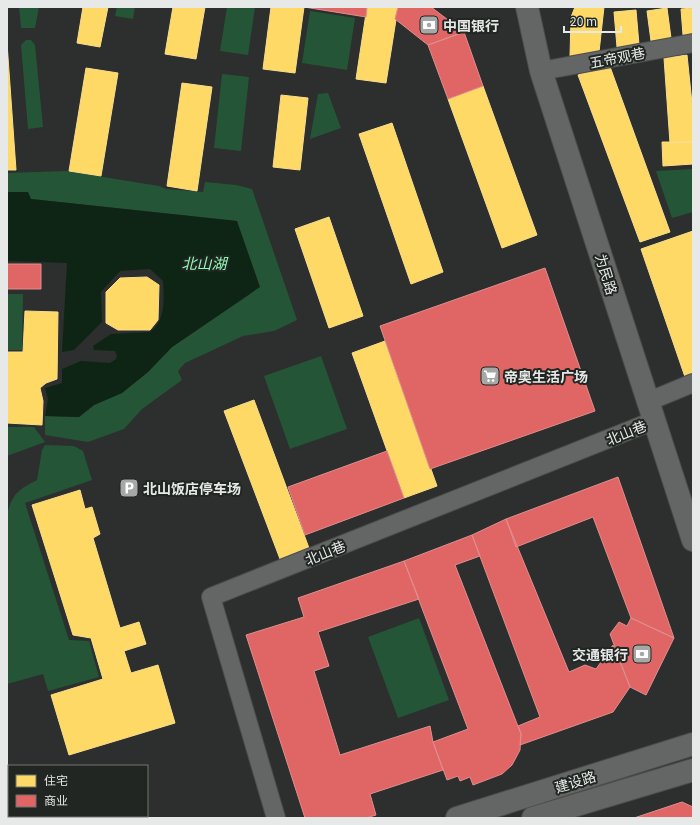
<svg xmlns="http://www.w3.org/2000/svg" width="700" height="825" font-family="Georgia,'Noto Sans SC',serif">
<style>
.green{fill:#245537}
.water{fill:#0e2516}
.homes{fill:#ffd966;stroke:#f8de8d}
.shops{fill:#e06666;stroke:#e28d8d}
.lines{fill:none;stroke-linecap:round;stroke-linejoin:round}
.minor-casing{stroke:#4b4d4c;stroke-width:20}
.tertiary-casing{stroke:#4b4d4c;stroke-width:24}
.minor{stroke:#646665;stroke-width:18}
.tertiary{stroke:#646665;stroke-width:22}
.labels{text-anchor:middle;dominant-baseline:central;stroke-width:4;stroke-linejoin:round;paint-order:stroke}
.poi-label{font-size:14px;font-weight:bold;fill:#e6e9e7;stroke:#212623;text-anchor:start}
.street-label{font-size:14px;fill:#e6e9e7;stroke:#212623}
.water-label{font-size:15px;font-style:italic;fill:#8ffab2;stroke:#212623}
</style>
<rect width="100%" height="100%" fill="#2c2f2d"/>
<path class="green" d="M19,7H39L35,28H21Z
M117,7H135L133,19L115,16Z
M227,7H255L248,55L220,51Z
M310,11L355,18L347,70L302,63Z
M26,40H31L35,45L43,127L28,129L21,45Z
M222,74L249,77L241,151L214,148Z
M328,93L341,128L310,139L318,94Z
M693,169V212L672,218L656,171Z
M66,171L159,186L166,189L203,192L205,182L236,185L252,189L297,320L274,331L243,336L185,363L178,371L182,380L142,409L124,429L88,442L45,435V416L79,417L94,405L122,393L148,372L172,347L250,294L237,221L31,199L27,192H7V173Z
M7,294H23L22,350H7Z
M321,356L347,429L290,449L264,376Z
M7,427H34L45,442L7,456Z
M45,445L74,446L83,451L92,480L25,503L69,640L89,641L99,677L48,691L43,674L7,684V514C13,493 18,490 37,480L42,450Z
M419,618L449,700L398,718L368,637Z"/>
<path class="water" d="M7,192H28L31,199L237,221L260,287L172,347L148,372L122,393L94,405L79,417L45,416L48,399L45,388L62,383V369L81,361L110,363L116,359L117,356L115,351L94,350L93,346L111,334L150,332C166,321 164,297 163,281L150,269L120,271L101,292L102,322L74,350L62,352L67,263L7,261Z"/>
<path class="homes" d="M83,7H108L100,47L77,43Z
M173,7H205L196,59L165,54Z
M271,7H304L295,73L263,69Z
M367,7H398L386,83L356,79Z
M575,7H604L599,52L570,56L571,17Z
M667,8L671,38L651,41L647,11Z
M693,8V34L683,35L681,9Z
M636,10L639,45L617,47L614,12Z
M7,43L16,170H7Z
M687,55L693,113V142L670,143L664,58Z
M609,64L670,232L640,242L578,75Z
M86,68L118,73L101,176L69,171Z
M182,83L212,87L197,191L167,186Z
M483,86L537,235L502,248L448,99Z
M281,95L308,98L300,170L273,167Z
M392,123L443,272L411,284L359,134Z
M662,142H693V164L663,166Z
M329,217L363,316L329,328L295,229Z
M693,231V374L685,377L641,249Z
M147,277L159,285L158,320L150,330H118L106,323V292L120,278Z
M25,311L58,312L57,379L46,383L40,388L43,401L42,425L7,423V352H23Z
M385,341L437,486L404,498L352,353Z
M254,400L309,548L280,559L224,411Z
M80,490L85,509L92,507L100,534L93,538L120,628L139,622L146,644L124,651L131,673L158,665L175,723L69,755L51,695L103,679L91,638L73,635L32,505Z"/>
<path class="shops" d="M304,7H367L366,17Z
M398,7H431L464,32L428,45L395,19Z
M464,32L483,86L448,99L428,45Z
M7,264H41V289H7Z
M545,268L595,411L430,469L380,326Z
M387,451L404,498L305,535L288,487Z
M618,477L674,638L631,618L593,517L516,547L506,519Z
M506,519L569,672L585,665L596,669L613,645L630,687L613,712L520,745L521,734L518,726L540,717L472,535Z
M472,535L480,556L455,565L521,734L520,750L512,765L502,774L473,785L470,777L460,781L458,776L447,780L433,742L468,729L404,561Z
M404,561L419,599L318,632L329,666L314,671L340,755L430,726L433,742L443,770L370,794L376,815L366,818H305L246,635L304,617L298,598Z
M631,618L674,638L646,695L630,687L610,634L619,622L627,626Z
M682,802L693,807V818H634Z"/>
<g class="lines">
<g class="minor-casing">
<path id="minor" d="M541,71L693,43
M647,402L693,383
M276,818L211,597L653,421"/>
</g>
<g class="tertiary-casing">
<path id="tertiary" d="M527,7L541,71L693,540
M457,818L693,744
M533,818L693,770"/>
</g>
<use href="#minor" class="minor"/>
<use href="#tertiary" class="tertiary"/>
</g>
<defs>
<g id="bank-square" transform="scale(1)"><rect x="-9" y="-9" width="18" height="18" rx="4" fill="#a5a8a6" stroke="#212623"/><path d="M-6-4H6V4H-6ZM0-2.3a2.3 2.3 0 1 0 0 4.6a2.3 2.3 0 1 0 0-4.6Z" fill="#fff"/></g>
<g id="supermarket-square" transform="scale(1)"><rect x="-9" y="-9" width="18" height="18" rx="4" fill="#a5a8a6" stroke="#212623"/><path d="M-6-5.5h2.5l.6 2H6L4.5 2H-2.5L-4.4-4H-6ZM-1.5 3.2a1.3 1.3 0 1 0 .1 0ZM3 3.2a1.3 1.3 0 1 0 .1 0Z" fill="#fff"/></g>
<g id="parking-square" transform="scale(1)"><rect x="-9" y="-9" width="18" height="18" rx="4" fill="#a5a8a6" stroke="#212623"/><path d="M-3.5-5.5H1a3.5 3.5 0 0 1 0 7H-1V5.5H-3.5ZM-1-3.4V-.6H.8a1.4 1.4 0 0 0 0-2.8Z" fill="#fff"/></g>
</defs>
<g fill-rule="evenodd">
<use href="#bank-square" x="429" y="25"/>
<use href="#supermarket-square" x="490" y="376"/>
<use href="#parking-square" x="129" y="488"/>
<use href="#bank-square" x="642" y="654"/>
</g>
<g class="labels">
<g class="poi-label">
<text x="443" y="25">中国银行</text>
<text x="504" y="376">帝奥生活广场</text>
<text x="143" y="488">北山饭店停车场</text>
<text x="628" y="654" text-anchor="end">交通银行</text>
</g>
<g class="street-label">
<text transform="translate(617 57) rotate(-11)">五帝观巷</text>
<text transform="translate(607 274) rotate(73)">为民路</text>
<text transform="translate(626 432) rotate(-22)">北山巷</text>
<text transform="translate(325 552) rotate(-22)">北山巷</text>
<text transform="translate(575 781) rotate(-17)">建设路</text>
</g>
<g class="water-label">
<text x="204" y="262">北山湖</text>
</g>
</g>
<rect width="700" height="825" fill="none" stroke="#e6e9e7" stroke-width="16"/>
<rect x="8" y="765" width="140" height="52" fill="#212623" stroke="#707471"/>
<rect x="16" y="775" width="20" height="12" fill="#ffd966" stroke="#707471"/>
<text x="44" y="785" font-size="12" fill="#e6e9e7">住宅</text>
<rect x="16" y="795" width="20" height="12" fill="#e06666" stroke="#707471"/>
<text x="44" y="805" font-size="12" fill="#e6e9e7">商业</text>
<path d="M564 26v6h57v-6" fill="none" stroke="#e6e9e7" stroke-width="2"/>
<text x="570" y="26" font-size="12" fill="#e6e9e7" stroke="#212623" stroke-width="3" paint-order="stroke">20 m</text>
</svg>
